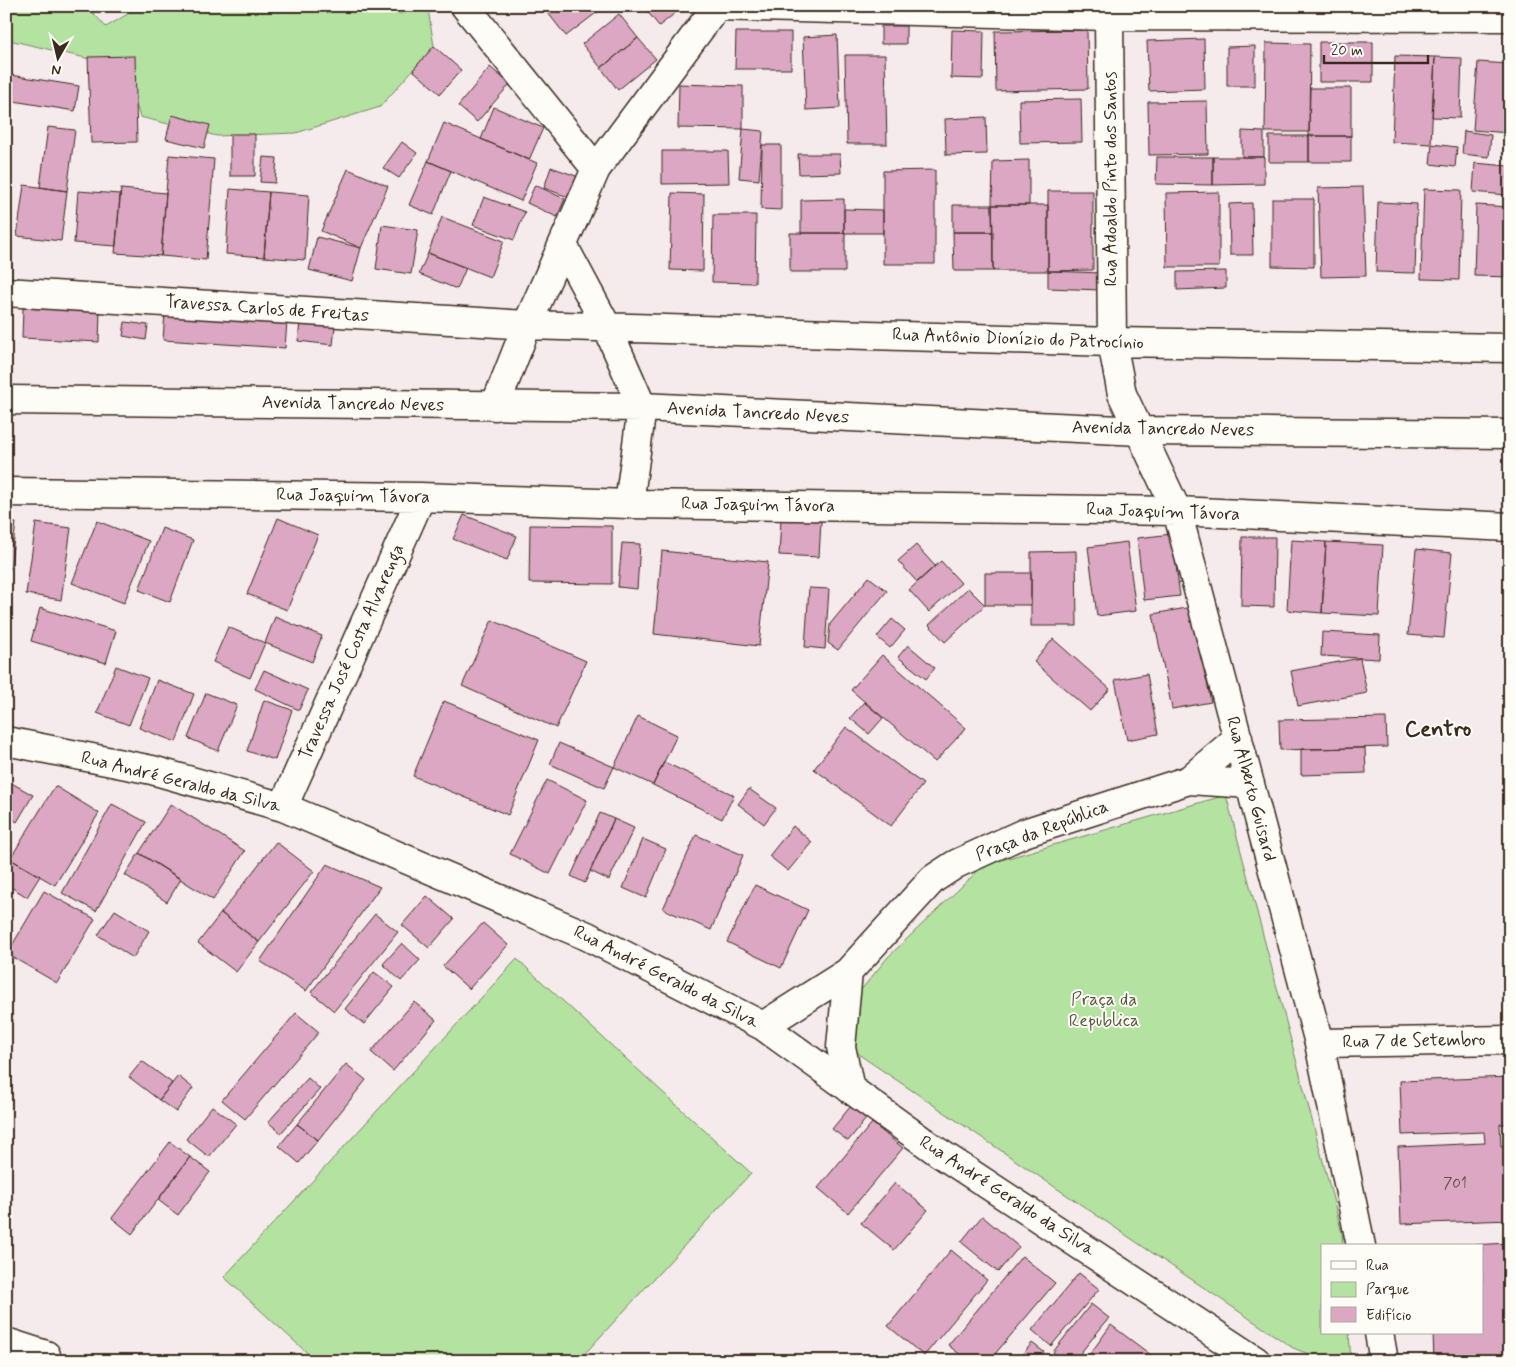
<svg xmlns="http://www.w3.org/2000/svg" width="1516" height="1367" font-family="Mynerve,sans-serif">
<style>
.green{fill:#b3e2a1;stroke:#778660}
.building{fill:#dba7c2;stroke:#3b2a1e}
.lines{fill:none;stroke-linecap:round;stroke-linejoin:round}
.minor-casing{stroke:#3b2a1e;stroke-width:31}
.primary-casing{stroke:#3b2a1e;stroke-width:31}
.minor{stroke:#fdfcf7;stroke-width:28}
.primary{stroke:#fdfcf7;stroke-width:28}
.labels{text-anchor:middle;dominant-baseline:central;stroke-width:4;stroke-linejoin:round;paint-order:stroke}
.number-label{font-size:15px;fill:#634947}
.street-label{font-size:18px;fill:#3b2a1e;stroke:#fdfcf7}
.park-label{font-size:18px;fill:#59583f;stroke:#fdfcf7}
.district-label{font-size:22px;font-weight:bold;fill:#3b2a1e;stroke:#fdfcf7}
</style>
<rect width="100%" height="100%" fill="#f6ebec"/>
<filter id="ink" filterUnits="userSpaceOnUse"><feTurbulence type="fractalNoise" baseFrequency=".02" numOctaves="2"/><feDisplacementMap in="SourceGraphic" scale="10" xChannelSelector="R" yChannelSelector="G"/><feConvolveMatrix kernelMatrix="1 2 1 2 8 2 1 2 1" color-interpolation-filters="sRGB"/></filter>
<g filter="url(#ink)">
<path class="green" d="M11,6H87L106,27L141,6H374L397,14L428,9L434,46L380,107L296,133L217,136L140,117L124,67L9,40Z
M1226,795L1342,1233L1343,1246H1322V1333H1349L1351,1361H1327L1293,1348L861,1056L833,1024L888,957L984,865Z
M517,959L751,1173L578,1361H316L224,1277Z"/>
<path class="building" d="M557,6H603L604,7L566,36L548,13Z
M643,6H684L659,26Z
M619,14L638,38L601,68L582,44Z
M881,26H906V44H881Z
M952,30L984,31L983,79L951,78Z
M1087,30L1088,89L996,91L995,31Z
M736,32H791V69H735Z
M837,35L840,108L806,110L803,37Z
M638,38L656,59L618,90L601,68Z
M1204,39L1205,89L1149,91L1147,41Z
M1319,42H1373V82H1319Z
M1266,43L1310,44L1309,132H1265Z
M434,46L461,70L440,94L413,70Z
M1255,46V86H1227V47Z
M845,55H885L887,144H847Z
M135,56L137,142L91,143L88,57Z
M1395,56L1435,57L1431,144L1392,142Z
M1435,57L1462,58L1460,118L1432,117Z
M1478,62L1510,64V107L1508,133L1473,130Z
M490,67L510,84L477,122L458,106Z
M11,75L79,86L75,111L7,100Z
M679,84L743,86V129L678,128Z
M1310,88H1351V136H1309Z
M1081,99L1082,142L1020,143L1019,100Z
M1207,101L1208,154L1149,155L1148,102Z
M494,107L543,128L529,160L481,139Z
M172,115L210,125L204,148L166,139Z
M986,117L987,154L946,155L945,119Z
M444,123L537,163L521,201L428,161Z
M48,127L75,130L67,191L40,187Z
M743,129L763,131L759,180L739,178Z
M1242,131L1264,132V157H1242Z
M1464,131L1491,135L1489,157L1462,154Z
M230,134H255V176H230Z
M1269,136H1309V162H1269Z
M1309,136H1351V162H1309Z
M402,142L417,153L399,178L383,168Z
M1432,144L1457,147L1455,167L1430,164Z
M762,145H781V210L761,209Z
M662,151H728L729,183L662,184Z
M798,154H840L841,173L799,174Z
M169,155L214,159L206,260L161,256Z
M263,157L277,158L275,183L260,182Z
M1157,157H1213V185L1156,184Z
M1213,157H1264V184L1213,185Z
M1029,160V205H992L993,161Z
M428,161L451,171L433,215L409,205Z
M1475,163L1508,166L1506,195L1473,192Z
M551,167L579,177L571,198L544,188Z
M348,169L388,186L361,248L321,231Z
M935,170V264H883V171Z
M24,185L67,191L61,241L17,236Z
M535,185L565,199L557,217L527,203Z
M1363,187L1366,276L1321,277L1318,188Z
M121,189L166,193L161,256L115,253Z
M230,189L269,192L264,257L226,254Z
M1424,189L1461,190L1459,280L1421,279Z
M78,191L120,194L116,246L74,243Z
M1048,191H1093V270L1048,271Z
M269,192L309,195L305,260L264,257Z
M1219,192V267H1167L1166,193Z
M672,193L704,194L703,271L670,270Z
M484,197L525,212L514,240L473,225Z
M844,199V233H801V200Z
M1272,199H1314V267L1272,266Z
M1378,202L1417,204L1415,273L1376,272Z
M1252,203L1253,255H1230L1229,204Z
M953,205H992L993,232H953Z
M992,205H1048V271H993Z
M1476,205L1510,207V277L1474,276Z
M844,209L883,210V233H844Z
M713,215H756L755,283L712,282Z
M442,217L504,241L490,277L428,253Z
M382,225L418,230L411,274L376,269Z
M953,232H993V271H954Z
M790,233H845V272H790Z
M317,237L361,248L352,281L309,270Z
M428,253L466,268L457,289L419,274Z
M1048,271L1101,273L1100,290L1048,288Z
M1226,271V288L1177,290V272Z
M23,308L100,311L99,342L22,338Z
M165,312L287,321L285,348L163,340Z
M125,322L148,325L146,340L123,336Z
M300,322L335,326L333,345L298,341Z
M464,515L517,536L507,560L453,539Z
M278,518L318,535L287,610L247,594Z
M781,519L821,521L819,557L779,555Z
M97,521L149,541L124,603L72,583Z
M6,522L16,523L10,569H6Z
M36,523L71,528L61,600L26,594Z
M530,525L612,526V584L529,583Z
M162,528L193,540L170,602L139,590Z
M1172,534L1180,596L1144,600L1137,538Z
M1242,537H1275L1274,607L1241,606Z
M1291,540L1326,542L1322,613L1287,610Z
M1127,542L1136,611L1097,616L1088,547Z
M1326,542L1383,545L1379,616L1322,613Z
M622,543L640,544L637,589L618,587Z
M916,545L935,566L917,582L898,561Z
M1416,549L1452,553L1444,638L1408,635Z
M662,551L768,562L759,646L654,634Z
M1076,551L1077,626H1031V552Z
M941,561L961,583L929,612L909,590Z
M985,573H1031V605H985Z
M869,577L887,591L838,650L828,643L830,624Z
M809,588L829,589L825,649L805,647Z
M968,588L985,605L945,642L929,625Z
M1192,607L1211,702L1172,709L1153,614Z
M40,608L116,631L106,663L31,641Z
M275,617L322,636L312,662L265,643Z
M892,619L905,630L890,648L877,637Z
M492,620L586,661L556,728L462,686Z
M228,627L265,643L250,678L213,662Z
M1322,632L1380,635L1379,659L1321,656Z
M1053,639L1110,689L1090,711L1034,662Z
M908,645L935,668L926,679L898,657Z
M882,655L966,728L935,762L851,690Z
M1360,658L1367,693L1298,706L1291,671Z
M116,666L148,678L129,725L97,713Z
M264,670L308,690L299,710L255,689Z
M1147,674L1158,734L1127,740L1115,680Z
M157,680L194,694L176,742L139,728Z
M206,693L237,705L218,751L188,738Z
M264,700L292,710L275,760L247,751Z
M444,701L539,740L508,815L413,776Z
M864,702L883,718L869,734L850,718Z
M638,716L677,735L653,785L614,767Z
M1386,718L1387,747L1280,750L1279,720Z
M846,727L923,784L891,826L814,769Z
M559,743L614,767L604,788L550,764Z
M1365,748L1366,773L1301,775V749Z
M664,762L734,795L722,819L653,785Z
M6,780L33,795L17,822L6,815Z
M547,780L587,800L550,874L510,854Z
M55,786L99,813L55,885L10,859Z
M749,789L776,808L764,824L738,804Z
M112,804L146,822L96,911L62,893Z
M171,804L245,851L213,900L139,853Z
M600,813L614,819L585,883L571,876Z
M614,819L634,828L609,880L590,871Z
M793,826L812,842L788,871L769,856Z
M696,835L743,855L711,930L663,909Z
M643,839L666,849L646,898L623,888Z
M276,842L314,871L259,942L221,913Z
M139,853L181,879L167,902L125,875Z
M10,859L40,876L27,897L6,884V866Z
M327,864L380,887L306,991L260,961Z
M755,885L808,910L781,968L727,942Z
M44,891L95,919L57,983L7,954Z
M427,896L454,919L429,948L402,925Z
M115,910L149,931L133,958L98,935Z
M221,913L259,942L236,972L198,943Z
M375,914L398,932L334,1011L311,992Z
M483,923L508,945L469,989L443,966Z
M402,943L420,960L401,981L383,964Z
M374,972L394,987L364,1024L345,1009Z
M414,1002L436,1020L393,1071L371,1052Z
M296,1013L319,1032L245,1119L222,1100Z
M142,1061L172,1083L159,1100L129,1077Z
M346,1064L366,1080L318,1140L297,1124Z
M178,1076L193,1088L176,1112L159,1100Z
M1510,1077V1124H1500L1501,1147H1510V1220L1401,1224L1398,1147L1485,1143L1484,1132L1402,1135L1400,1081Z
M308,1078L320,1089L281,1133L268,1122Z
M855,1101L870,1114L848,1141L832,1129Z
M212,1106L236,1124L209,1157L186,1139Z
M872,1123L903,1148L848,1213L818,1188Z
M297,1124L318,1140L299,1163L279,1146Z
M170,1142L190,1157L132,1234L112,1218Z
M190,1157L210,1172L178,1215L158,1200Z
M895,1183L928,1210L894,1250L861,1223Z
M982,1216L1019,1247L998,1272L961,1242Z
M1510,1243V1361H1434L1433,1333H1482V1246H1450Z
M951,1250L987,1280L924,1356L888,1326Z
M1022,1256L1055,1283L989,1361H968L948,1345Z
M1079,1273L1099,1289L1051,1346L1032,1330Z
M1091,1304L1109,1318L1074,1361H1064L1053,1352Z
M1111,1325L1159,1361H1085Z
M1032,1343L1044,1352L1037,1361H1017Z"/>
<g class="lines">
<g class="minor-casing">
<path id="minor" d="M465,6L596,169
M716,6L1109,16L1510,17
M1109,16L1112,342L1122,394L1177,511L1319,1043L1361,1246
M563,245L607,327L642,407
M6,292L527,325L1112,342L1510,348
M495,406L527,325L596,169L717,6
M6,492L421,497L629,504L1177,511L1510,527
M6,741L152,770L283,807L587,936L763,1026L938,1152L1256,1361
M1189,780L1238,738
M283,807L421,497
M848,972L841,1047L850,1089
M763,1026L848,972L933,879L956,864L1024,833L1189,780L1250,784
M1319,1043L1510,1040
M1379,1333L1384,1361
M6,1342L46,1355"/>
</g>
<g class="primary-casing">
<path id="primary" d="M6,400L642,407L1140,431L1510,434
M629,504L642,407"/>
</g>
<use href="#minor" class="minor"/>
<use href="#primary" class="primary"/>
</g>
</g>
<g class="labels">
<g class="number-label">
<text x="1455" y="1184">701</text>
</g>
<g class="street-label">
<text transform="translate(1111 179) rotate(-90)">Rua Adoaldo Pinto dos Santos</text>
<text transform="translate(267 309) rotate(4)">Travessa Carlos de Freitas</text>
<text transform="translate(1018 339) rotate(2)">Rua Antônio Dionízio do Patrocínio</text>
<text transform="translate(353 404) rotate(1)">Avenida Tancredo Neves</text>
<text transform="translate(758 413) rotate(3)">Avenida Tancredo Neves</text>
<text transform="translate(1163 429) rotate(1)">Avenida Tancredo Neves</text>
<text transform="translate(353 496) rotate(1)">Rua Joaquim Távora</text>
<text transform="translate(758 505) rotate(1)">Rua Joaquim Távora</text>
<text transform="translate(1163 512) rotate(2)">Rua Joaquim Távora</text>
<text transform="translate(352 652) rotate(-66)">Travessa José Costa Alvarenga</text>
<text transform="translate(181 782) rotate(14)">Rua André Geraldo da Silva</text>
<text transform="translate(1251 789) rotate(75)">Rua Alberto Guisard</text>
<text transform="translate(1042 831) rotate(-21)">Praça da República</text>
<text transform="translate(666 977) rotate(27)">Rua André Geraldo da Silva</text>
<text transform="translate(1414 1041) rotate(-1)">Rua 7 de Setembro</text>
<text transform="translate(1007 1196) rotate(33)">Rua André Geraldo da Silva</text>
</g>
<g class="park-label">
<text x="1104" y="1000">Praça da<tspan x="1104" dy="21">Republica</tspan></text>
</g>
<g class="district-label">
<text x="1438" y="730">Centro</text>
</g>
</g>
<rect width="1516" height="1367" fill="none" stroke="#fdfcf7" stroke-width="25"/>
<rect x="12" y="12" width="1491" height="1342" fill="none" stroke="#3b2a1e" stroke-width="2" filter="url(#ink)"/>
<rect x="1321" y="1244" width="162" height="90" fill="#fdfcf7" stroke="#afa8a0"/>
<rect x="1331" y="1261" width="25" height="8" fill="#fdfcf7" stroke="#afa8a0"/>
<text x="1366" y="1270" font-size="15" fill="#3b2a1e">Rua</text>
<rect x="1331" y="1282" width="25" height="15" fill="#b3e2a1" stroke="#afa8a0"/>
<text x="1366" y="1294" font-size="15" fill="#3b2a1e">Parque</text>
<rect x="1331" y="1307" width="25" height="15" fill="#dba7c2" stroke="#afa8a0"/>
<text x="1366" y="1320" font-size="15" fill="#3b2a1e">Edifício</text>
<g transform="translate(58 58) rotate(188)" stroke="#fdfcf7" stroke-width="4" paint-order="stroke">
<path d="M0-4L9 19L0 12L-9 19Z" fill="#3b2a1e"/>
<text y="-8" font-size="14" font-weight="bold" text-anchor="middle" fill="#3b2a1e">N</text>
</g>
<path d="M1324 55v8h104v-8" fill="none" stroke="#3b2a1e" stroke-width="2.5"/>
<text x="1331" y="55" font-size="15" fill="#3b2a1e" stroke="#fdfcf7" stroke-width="4" paint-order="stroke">20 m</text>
</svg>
